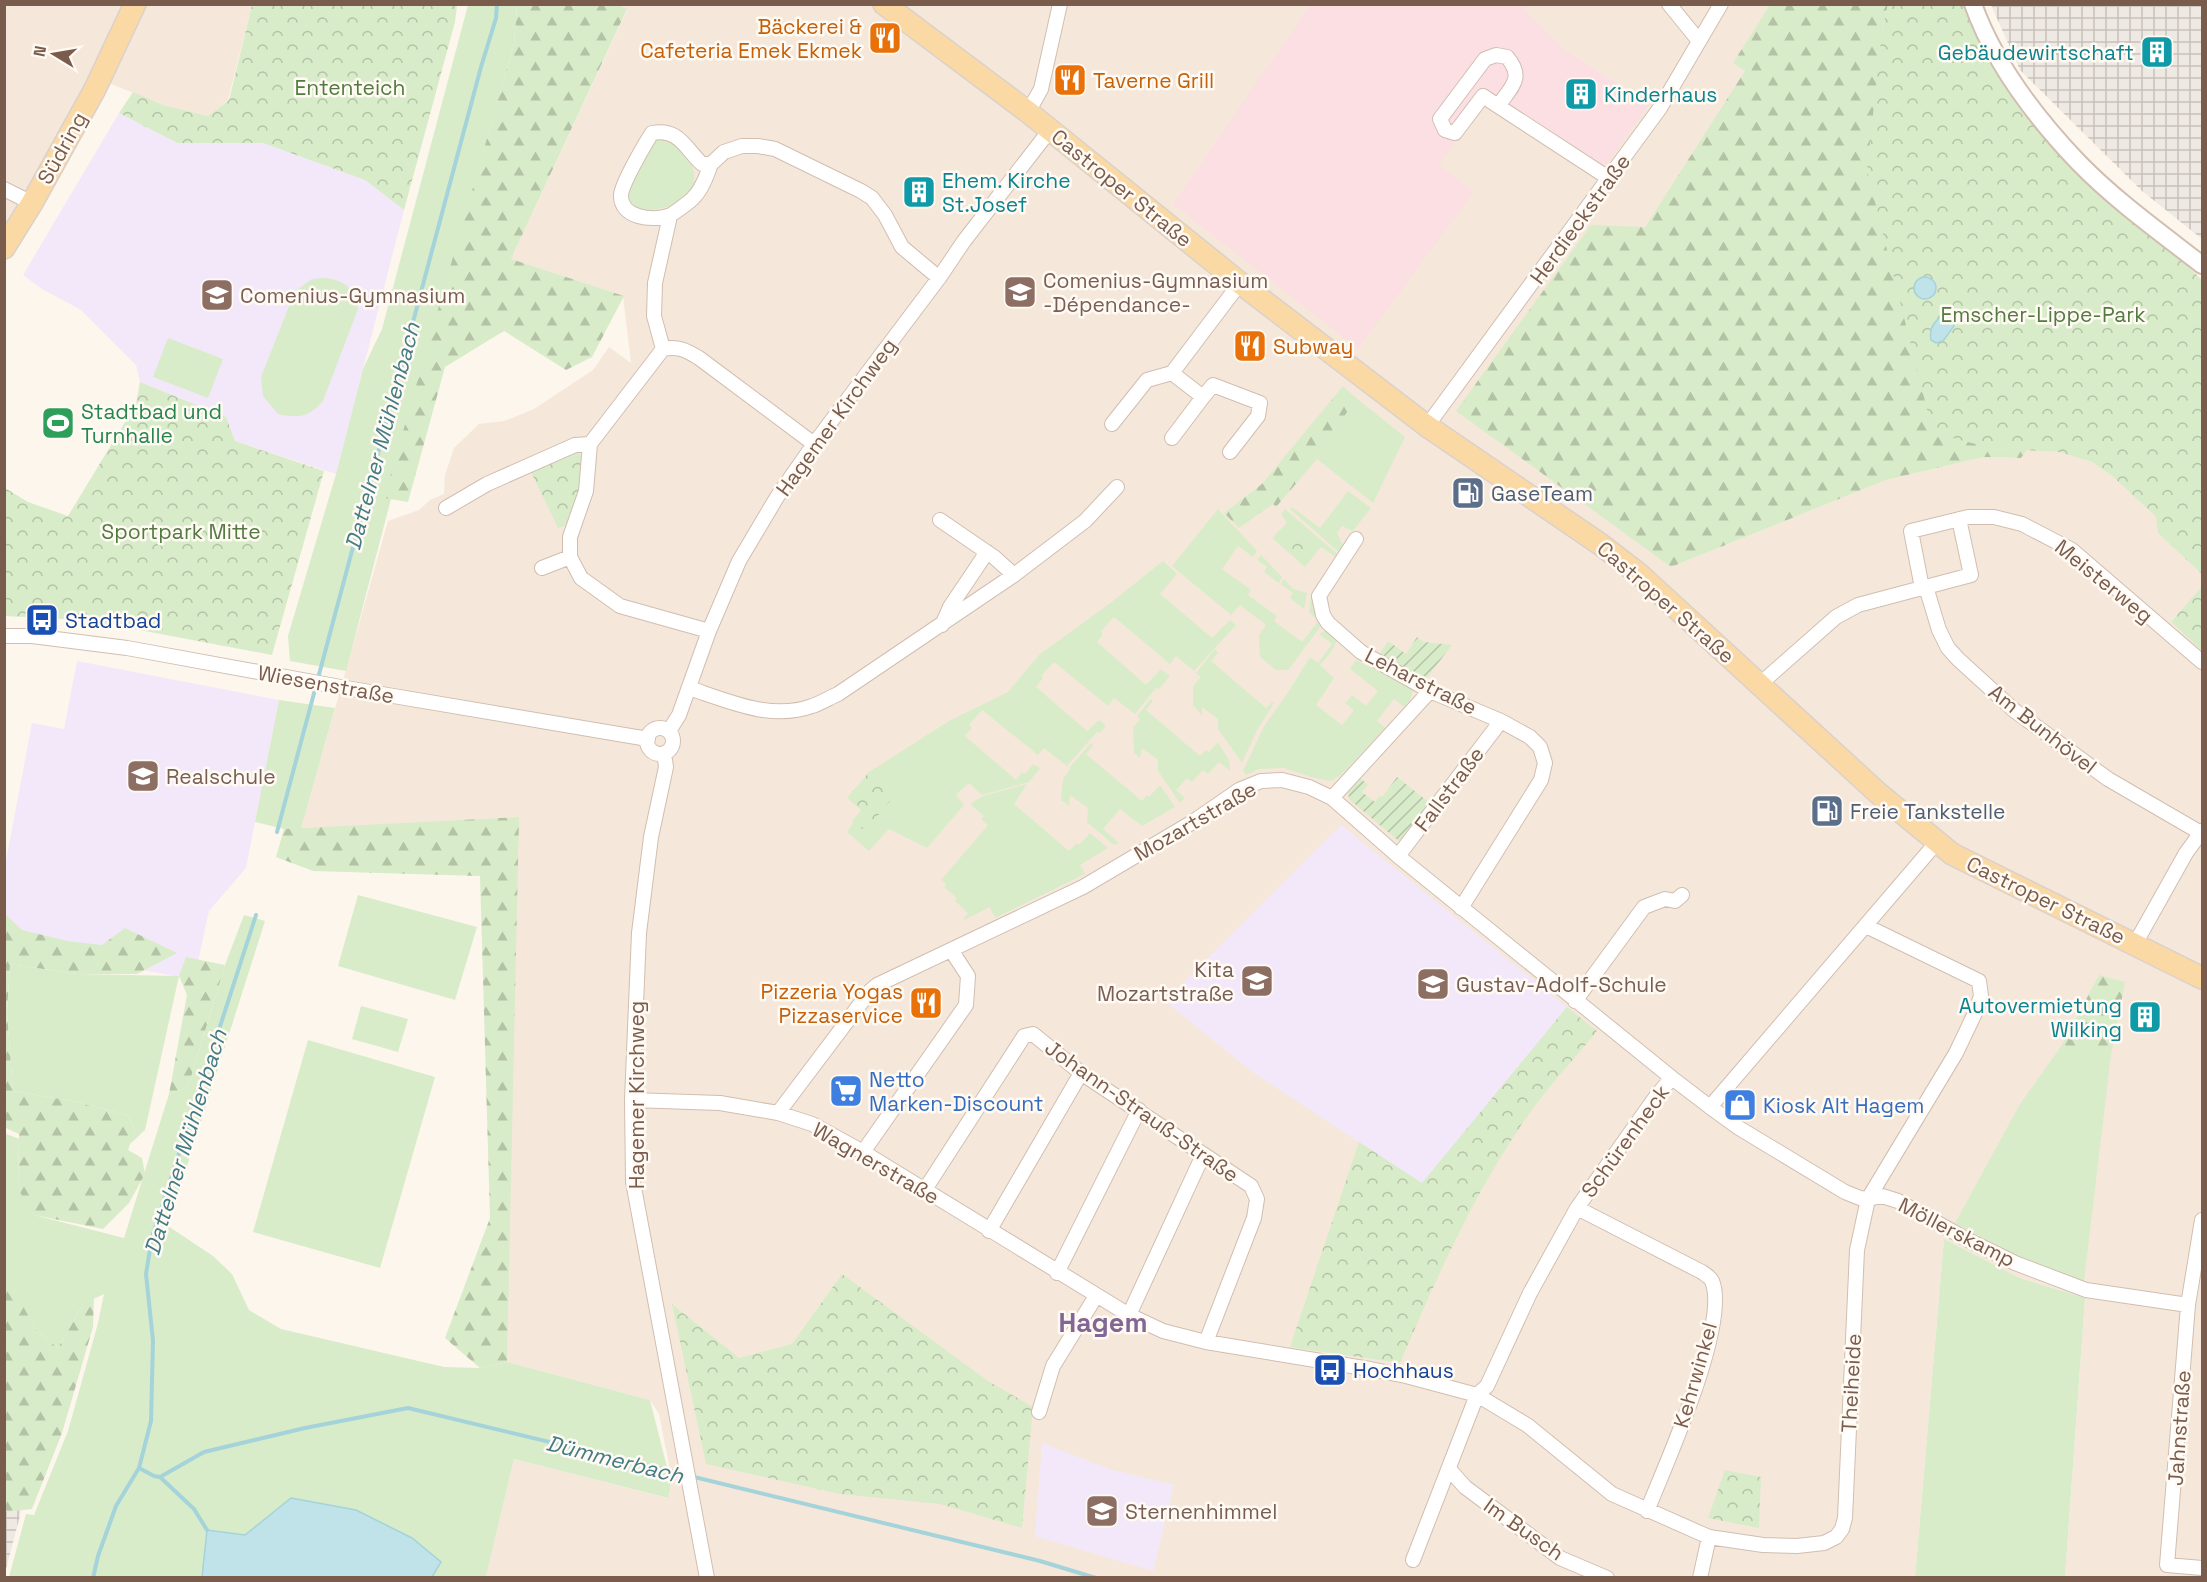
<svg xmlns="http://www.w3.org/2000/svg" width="2207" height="1582" font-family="'Space Grotesk',sans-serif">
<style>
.residential{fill:#f5e8da}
.industrial{fill:url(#industrial-grid)}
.education{fill:#f3e8fa}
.medical{fill:#fbdfe3}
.grass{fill:#d8ecc9}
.forest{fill:url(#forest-firs)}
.park{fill:url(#park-crowns)}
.garden{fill:url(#garden-furrows)}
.water{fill:#bfe3e8;stroke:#a5d3da;stroke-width:1.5}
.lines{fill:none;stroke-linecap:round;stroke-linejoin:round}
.stream{stroke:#a5d3da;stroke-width:4}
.minor-casing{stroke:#d1beb0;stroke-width:16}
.tertiary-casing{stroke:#d1beb0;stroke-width:20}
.primary-casing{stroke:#dad1cd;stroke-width:24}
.minor{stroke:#fff;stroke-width:14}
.tertiary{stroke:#fff;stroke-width:16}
.primary{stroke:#fbd9a5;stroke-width:21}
.labels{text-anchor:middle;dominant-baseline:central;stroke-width:5;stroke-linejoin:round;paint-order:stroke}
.food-label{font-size:21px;fill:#c56008;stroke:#fffaf3;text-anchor:end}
.culture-label{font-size:21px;fill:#0d838f;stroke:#fffaf3;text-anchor:end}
.park-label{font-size:21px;fill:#537a41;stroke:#fffaf3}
.street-label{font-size:21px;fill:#7a5c4d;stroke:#fffaf3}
.education-label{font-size:21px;fill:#785e54;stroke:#fffaf3;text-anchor:start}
.leisure-label{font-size:21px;fill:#27864d;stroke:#fffaf3;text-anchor:start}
.service-label{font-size:21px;fill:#4e5e75;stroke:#fffaf3;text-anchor:start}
.transit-label{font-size:21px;fill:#164399;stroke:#fffaf3;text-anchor:start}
.shop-label{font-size:21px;fill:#366cbe;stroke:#fffaf3;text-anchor:start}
.water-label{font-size:22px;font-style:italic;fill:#437c86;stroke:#fffaf3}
.district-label{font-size:27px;font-weight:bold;fill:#846695;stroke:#fffaf3}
</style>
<defs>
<pattern id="industrial-grid" width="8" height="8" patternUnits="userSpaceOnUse" patternTransform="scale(1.5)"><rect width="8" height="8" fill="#efe9e4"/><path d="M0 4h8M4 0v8" fill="none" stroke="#c7c0bb"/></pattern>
<pattern id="forest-firs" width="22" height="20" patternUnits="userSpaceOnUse" patternTransform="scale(1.5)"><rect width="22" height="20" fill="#d8ecc9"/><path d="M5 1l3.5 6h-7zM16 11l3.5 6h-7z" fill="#b4c2a5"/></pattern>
<pattern id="park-crowns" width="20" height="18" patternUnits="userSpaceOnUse" patternTransform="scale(1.5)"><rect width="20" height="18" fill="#d8ecc9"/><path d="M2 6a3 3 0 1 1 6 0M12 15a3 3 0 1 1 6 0" fill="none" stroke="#b4c2a5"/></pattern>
<pattern id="garden-furrows" width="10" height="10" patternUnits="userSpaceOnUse" patternTransform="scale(1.5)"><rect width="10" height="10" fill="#d8ecc9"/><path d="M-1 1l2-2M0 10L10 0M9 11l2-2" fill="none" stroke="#b4c2a5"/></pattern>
</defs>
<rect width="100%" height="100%" fill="#fdf6ec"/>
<path class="residential" d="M5,5H252L228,100L208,116L163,105L94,77L5,234Z
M615,5H1767L1769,6L1734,62L1746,71L1645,227L1671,567L1886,480L1984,457L2021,458L2028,449L2058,452L2092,462L2112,476L2156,517L2159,533L2202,574V586L2171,622L2202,651V1577H2065L2085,1298L2020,1278L1944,1239L1915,1577H486L514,1459L667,1498L672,1480L659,1414L650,1400L507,1362L508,1231L518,817L301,829L388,521L419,510L430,500L444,494L445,475L454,448L479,424L504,421L534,409L593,370L609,347L631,363L623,296L511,259L627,10Z"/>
<path class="industrial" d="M1991,5H2202V239L2142,191L2020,70Z
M22,1508L5,1573V1510Z"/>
<path class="education" d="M119,113L177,143H263L365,180L404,210L336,474L235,441L226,417L140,382L136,365L81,310L42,289L23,275Z
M77,661L279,700L246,868L209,911L194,980L5,943V866L32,723L64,729Z
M1341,825L1567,1007L1422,1184L1251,1071L1165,1001Z
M1042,1443L1109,1469L1174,1485L1153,1571L1035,1536Z"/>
<path class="medical" d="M1310,5H1529L1524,9L1563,49L1649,104L1606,166L1489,94L1439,165L1474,192L1358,349L1173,204Z"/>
<path class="grass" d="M468,5H517L514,44L385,498L391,499L346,671L290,661L288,636L336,474L363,369L382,329Z
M662,136C667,139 674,141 678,145C694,157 703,189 683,200C670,208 629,220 629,195C629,187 634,180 637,173C643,161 648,142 662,136Z
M324,278C343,279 356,289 358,309L323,401C308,418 299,418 278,414L263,396L261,377L295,291L312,279Z
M168,338L223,359L208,398L153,377Z
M1356,398L1405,437L1373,503L1317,459Z
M1348,491L1371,508L1353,531L1342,526L1337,533L1343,545L1342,555L1290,509L1292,507L1320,528Z
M1218,509L1257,551L1253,557L1238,546L1222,569L1251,590L1248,595L1277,616L1274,621L1302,642L1319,620L1309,613L1311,594L1315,596L1324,622L1288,670H1276L1260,657L1259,635L1266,625L1240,605L1231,615L1172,566Z
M1285,509L1341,557L1340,560L1321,547L1305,567L1272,538L1287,523L1281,514Z
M1261,555L1282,577L1279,583L1264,572L1267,567L1257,560Z
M1163,561L1177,574L1160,594L1212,638L1230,620L1236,625L1194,671L1176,656L1170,664L1114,617L1101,631L1103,634L1097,642L1146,685L1161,669L1170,676L1159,689L1156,688L1135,714L1114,698L1108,706L1054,662L1041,676L1043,678L1036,687L1087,731L1099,720L1106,726L1100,733L1097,732L1067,766L1044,748L1038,755L982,710L969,725L972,728L965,736L1016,780L1022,772L1025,774L1033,764L1040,768L1029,782L982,795L969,783L956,795L964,805L927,848L889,829L869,851L847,832L854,822L862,829L895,795L869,772L949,721L1008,692L1040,654L1113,601Z
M1284,579L1293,589L1307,593L1304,609L1290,598L1293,593L1281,584Z
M1330,628L1338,634C1336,648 1329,655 1320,665L1334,678L1316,705L1342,725L1354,710L1345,703L1352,695L1366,706L1378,691L1350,669L1356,660L1411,688L1413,691L1410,700L1404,707L1394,699L1377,721L1385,728L1347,769L1338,777L1330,781L1311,777L1284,768L1259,769L1246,775L1243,771L1264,726L1285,697L1310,657L1318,663L1332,644L1319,634Z
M1215,649L1218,653L1211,661L1266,708L1272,702L1274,703L1257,730L1242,763L1218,729V719L1202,707V716L1193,705V686L1201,677L1196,673Z
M1151,699L1153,701L1146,710L1200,756L1206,750L1209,752L1218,742L1229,760L1230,771L1219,762L1208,774L1203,770L1192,782L1187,778L1176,790L1185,798L1180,803L1158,771V760L1142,748L1140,758L1134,753L1133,728L1140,719L1137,716Z
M279,700L335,708L301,829H284L255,822Z
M1091,743L1093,745L1086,754L1142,801L1147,795L1149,797L1160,785L1175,807L1142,826L1120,809L1103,829L1119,843L1114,845L1087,822L1088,808L1070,795L1069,806L1061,800L1063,779L1070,769L1069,768Z
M1027,784L1014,804L1069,851L1077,843L1079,845L1090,833L1108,848L1080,865L1085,874L995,918L990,907L962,921L968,913L955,901L957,898L944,887L946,884L941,880L988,825L981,819L984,816L970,804L983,796Z
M358,895L477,927L455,1000L338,966Z
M244,915L265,921L168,1226L213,1256L232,1274L249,1310L281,1329L444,1367L480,1368L507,1362L650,1400L671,1483L668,1498L514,1459L486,1577H9L26,1514L34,1515L68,1431L98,1323L104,1294L83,1304L58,1348L36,1330L5,1274L4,1133L19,1139L18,1188L34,1215L124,1238L169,1094L188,1087L225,965Z
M10,964L77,974L179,976L145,1130L130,1144L135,1130L127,1115L72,1101L13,1091L7,1013Z
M361,1006L408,1019L398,1052L352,1039Z
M308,1040L435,1077L380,1268L253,1232Z
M2062,1045L2111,1055L2084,1281L2024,1261L1955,1223L2020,1104Z
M1944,1239L2020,1278L2085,1298L2065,1577H1915Z"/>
<path class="forest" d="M615,4L627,9L511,259L624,296L592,357L566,370L504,331L445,367L408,502L384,498L514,44L517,5Z
M1767,5H1888L1882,30L1991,448L2028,449L2021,458L1984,457L1886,480L1671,567L1456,411L1591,225L1645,227L1745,71L1733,63L1769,6Z
M1343,386L1356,398L1317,459L1276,507L1273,504L1239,528L1224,513L1262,484Z
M519,817L507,1362L480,1368L445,1338L490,1218L480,876L313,871L276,857L284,829Z
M4,913L22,930L67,941L102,945L125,928L177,953L137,974H77L10,964L7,1013L13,1091L72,1101L127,1115L135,1130L128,1150L142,1158L145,1174L129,1203L103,1229L34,1215L18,1189L19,1134L4,1127Z
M186,957L225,965L188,1087L169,1094L187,995L179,976Z
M2099,975L2125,982L2111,1055L2062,1045Z
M5,1273L36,1330L58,1348L83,1304L94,1294L93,1327L62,1433L32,1509L5,1512Z"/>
<path class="park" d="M252,5H457L455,22L404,210L365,180L263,143H177L119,113L133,92L163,105L208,116L229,100Z
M1888,5H1971L2002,67L2128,209L2202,280V574L2158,533L2156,517L2112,476L2092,462L2058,452L1991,448L1933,433L1867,170L1882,30Z
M140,382L226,417L235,441L324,471L272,655L86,620L5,616V488L28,502L68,516L136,404Z
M575,452L580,454C590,476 576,503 569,524L558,528L529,468Z
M1298,539L1307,548L1298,557L1288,548Z
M2202,586V651L2171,622Z
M869,772L895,795L870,825L867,824L862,829L852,821L861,810L847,798Z
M1567,1007L1597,1031C1572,1062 1542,1093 1520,1127C1470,1201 1435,1282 1400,1363L1290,1347L1359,1142L1422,1183Z
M842,1274L988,1381L1033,1407L1022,1528L940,1504L840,1494L706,1464L672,1304L739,1358L792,1344Z
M1725,1470L1761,1477L1759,1528L1708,1518Z"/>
<path class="garden" d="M1417,637L1424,642L1452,645L1425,680L1400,668L1379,655L1388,641L1406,654Z
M1359,777L1368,785L1362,792L1375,802L1380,796L1382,797L1397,777L1431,804L1400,842L1349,799L1348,791Z"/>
<path class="water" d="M1914 288a11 11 0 1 1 22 0a11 11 0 1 1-22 0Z
M1950,311H1955L1957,314L1954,326L1943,341L1936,343L1931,340C1928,326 1938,317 1950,311Z
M291,1498L356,1510L412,1538L441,1562L432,1577H202L207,1530L245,1535Z"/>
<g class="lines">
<path class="stream" d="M277,832L481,67L496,18L497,4
M139,1468L154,1476L160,1477L204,1452L305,1428L408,1408L683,1474
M690,1476L1040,1561L1096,1578
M160,1477L194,1509L207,1530
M93,1578L98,1556L116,1506L139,1468L151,1421L153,1341L146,1274L152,1237L256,915"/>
<g class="minor-casing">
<path id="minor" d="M1669,4L1699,41
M1498,106L1483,96L1455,133L1445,130L1440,119L1485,59L1496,55L1507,57C1525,78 1511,87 1498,106L1610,179
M1028,112L1041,89L1060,4
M711,164C707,175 702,189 694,197C691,201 672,215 668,216C652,221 620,218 621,195C622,183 645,144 652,133C679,128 685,148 702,164H711L724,152L742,146H758L775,149L861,191L872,198L885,215L902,247L939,278
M4,189L32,203
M663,349L654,316L655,283L670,216
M1172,373L1203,397L1172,438
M1203,397L1213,385L1260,403L1258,416L1230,452
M1112,424L1147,380L1172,373L1240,283
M1427,426L1660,108L1721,4
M446,508L487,484L575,445L590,444
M940,520L994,557L1014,575
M1356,539L1319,596L1323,615L1328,623L1361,652L1430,691L1501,721L1530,737L1540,747L1545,763L1541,780L1461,908
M542,568L570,557
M1926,587L1939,630L1948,648L1958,659L2015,711L2108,779L2201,833
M1922,588L1971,575L1959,519
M942,625L950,607L987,552
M709,631L620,606L581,578L570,557V537L586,491L590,444L663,349C678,346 686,350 699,358L814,444
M4,636H32L127,648L346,688L648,739
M1760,684L1836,617L1858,605L1922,588L1911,531L1968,517H1994L2022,524L2072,550L2202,662
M689,688C728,701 771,721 812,706C821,703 829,698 838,694L1014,575L1085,521L1117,487
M647 741a13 13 0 1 1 26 0a13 13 0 1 1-26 0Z
M669,731L679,715L709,631L739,561L777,497L814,444L939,278L964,241L1050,130
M664,753L666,767L651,837L639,933L632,1100L633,1182L707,1578
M1332,798L1430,691
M1398,856L1501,721
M2135,944L2186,853L2202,831
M1575,1001L1644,907L1665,899L1675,901L1682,895
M632,1100L720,1103L778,1113L812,1124L863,1152L1129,1315L1163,1331L1206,1342L1370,1369L1406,1376L1477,1395L1527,1425L1612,1494L1709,1537L1763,1545L1797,1546L1824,1543L1836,1537L1842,1529L1845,1518L1857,1250L1868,1199L1956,1053L1976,1011L1981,996L1979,981L1866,926
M1710,1107L1739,1128L1845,1192L1860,1198L1868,1199L1882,1196L1898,1201L1968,1240L2015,1263L2086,1290L2188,1305
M778,1113L870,991L877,985L1083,887L1191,823L1239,790L1261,781L1282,780L1309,787L1332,798L1398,856L1672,1078
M863,1152L966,1005L968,976L951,950
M924,1191L1024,1036L1033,1034L1081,1073L1251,1186L1257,1199L1254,1218L1206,1342
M1577,1208L1702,1272C1706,1275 1710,1277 1712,1281C1730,1323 1665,1466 1647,1511
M2202,1220L2188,1305L2167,1565L2202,1568
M989,1231L1081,1073
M1057,1273L1139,1110
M1129,1315L1203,1155
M1039,1412L1053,1366L1096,1296
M1449,1469L1465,1487L1560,1558L1607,1578
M1413,1560L1477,1395L1487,1386L1530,1293L1577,1208L1657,1095L1672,1078L1710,1107L1937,842
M1700,1578L1709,1537"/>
</g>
<g class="tertiary-casing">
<path id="tertiary" d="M1973,4C1994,63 2036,118 2079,163C2116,201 2161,233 2202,265"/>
</g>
<g class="primary-casing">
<path id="primary" d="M884,4L1028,112L1240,283L1427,426L1600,544L1639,574L1878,793L1952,854L2202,978
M4,248L32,203L95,89L135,4"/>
</g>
<use href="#minor" class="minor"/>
<use href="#tertiary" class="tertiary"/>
<use href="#primary" class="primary"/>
</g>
<defs>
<g id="restaurant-square" transform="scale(1.725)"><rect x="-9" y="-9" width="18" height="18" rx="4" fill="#e8710a" stroke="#fffaf3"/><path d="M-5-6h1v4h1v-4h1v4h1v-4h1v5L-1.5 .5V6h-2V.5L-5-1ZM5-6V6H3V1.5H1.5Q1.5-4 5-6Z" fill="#fff"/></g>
<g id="building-square" transform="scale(1.725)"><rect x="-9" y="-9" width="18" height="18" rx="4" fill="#0f9aa8" stroke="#fffaf3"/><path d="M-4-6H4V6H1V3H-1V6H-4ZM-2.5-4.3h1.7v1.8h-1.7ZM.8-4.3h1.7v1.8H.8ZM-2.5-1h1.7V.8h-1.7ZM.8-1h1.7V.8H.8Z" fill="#fff"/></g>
<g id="school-square" transform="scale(1.725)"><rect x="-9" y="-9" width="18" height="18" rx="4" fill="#8d6e63" stroke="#fffaf3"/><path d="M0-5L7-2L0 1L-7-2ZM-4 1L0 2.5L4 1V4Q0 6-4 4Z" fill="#fff"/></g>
<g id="stadium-square" transform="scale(1.725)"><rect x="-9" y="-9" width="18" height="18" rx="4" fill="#2e9e5b" stroke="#fffaf3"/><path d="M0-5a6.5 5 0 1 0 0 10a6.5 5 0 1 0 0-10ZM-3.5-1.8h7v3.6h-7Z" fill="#fff"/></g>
<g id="fuel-square" transform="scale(1.725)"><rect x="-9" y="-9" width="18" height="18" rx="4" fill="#5c6f8a" stroke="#fffaf3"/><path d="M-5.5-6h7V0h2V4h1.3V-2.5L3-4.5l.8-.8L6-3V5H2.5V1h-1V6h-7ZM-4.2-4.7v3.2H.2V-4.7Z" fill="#fff"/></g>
<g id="bus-square" transform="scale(1.725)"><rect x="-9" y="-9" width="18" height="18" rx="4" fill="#1a4fb4" stroke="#fffaf3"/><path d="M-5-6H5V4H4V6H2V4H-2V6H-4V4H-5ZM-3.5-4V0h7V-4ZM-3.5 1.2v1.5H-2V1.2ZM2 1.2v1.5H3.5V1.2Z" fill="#fff"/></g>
<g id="supermarket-square" transform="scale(1.725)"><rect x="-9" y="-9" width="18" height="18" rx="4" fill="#3f7fe0" stroke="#fffaf3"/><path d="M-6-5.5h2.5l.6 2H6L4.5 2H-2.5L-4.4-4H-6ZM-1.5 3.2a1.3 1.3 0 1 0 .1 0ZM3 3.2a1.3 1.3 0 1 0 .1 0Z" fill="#fff"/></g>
<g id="shop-square" transform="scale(1.725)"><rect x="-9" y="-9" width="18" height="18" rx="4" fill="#3f7fe0" stroke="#fffaf3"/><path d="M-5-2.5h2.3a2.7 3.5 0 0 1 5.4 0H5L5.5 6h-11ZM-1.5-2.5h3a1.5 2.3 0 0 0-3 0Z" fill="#fff"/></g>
</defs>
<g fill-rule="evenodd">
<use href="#restaurant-square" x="885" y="38"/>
<use href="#building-square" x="2157" y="52"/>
<use href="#restaurant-square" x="1070" y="80"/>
<use href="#building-square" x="1581" y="94"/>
<use href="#building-square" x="919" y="192"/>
<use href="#school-square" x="1020" y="292"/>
<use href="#school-square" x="217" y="295"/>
<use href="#restaurant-square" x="1250" y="346"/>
<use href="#stadium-square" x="58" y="423"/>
<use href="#fuel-square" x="1468" y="493"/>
<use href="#bus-square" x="42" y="620"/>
<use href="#school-square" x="143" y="776"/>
<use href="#fuel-square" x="1827" y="811"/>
<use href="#school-square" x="1257" y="981"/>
<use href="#school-square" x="1433" y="984"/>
<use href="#restaurant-square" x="926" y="1003"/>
<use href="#building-square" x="2145" y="1017"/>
<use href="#supermarket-square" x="846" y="1091"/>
<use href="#shop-square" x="1740" y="1105"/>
<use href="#bus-square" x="1330" y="1370"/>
<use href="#school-square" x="1102" y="1511"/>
</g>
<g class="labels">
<g class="food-label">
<text x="862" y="26">Bäckerei &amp;<tspan x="862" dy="24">Cafeteria Emek Ekmek</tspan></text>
<text x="1093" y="80" text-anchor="start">Taverne Grill</text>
<text x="1273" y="346" text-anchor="start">Subway</text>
<text x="903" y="991">Pizzeria Yogas<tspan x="903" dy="24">Pizzaservice</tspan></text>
</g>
<g class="culture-label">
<text x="2134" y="52">Gebäudewirtschaft</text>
<text x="1604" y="94" text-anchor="start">Kinderhaus</text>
<text x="942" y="180" text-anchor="start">Ehem. Kirche<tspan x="942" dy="24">St.Josef</tspan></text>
<text x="2122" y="1005">Autovermietung<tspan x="2122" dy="24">Wilking</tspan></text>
</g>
<g class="park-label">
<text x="350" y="87">Ententeich</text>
<text x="2043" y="314">Emscher-Lippe-Park</text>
<text x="181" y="531">Sportpark Mitte</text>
</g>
<g class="street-label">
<text transform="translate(62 148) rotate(-61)">Südring</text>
<text transform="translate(1122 188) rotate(39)">Castroper Straße</text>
<text transform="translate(1580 219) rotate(-54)">Herdieckstraße</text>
<text transform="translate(836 417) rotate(-54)">Hagemer Kirchweg</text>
<text transform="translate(2104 581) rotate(39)">Meisterweg</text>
<text transform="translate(1666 602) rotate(41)">Castroper Straße</text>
<text transform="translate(1421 681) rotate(27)">Leharstraße</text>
<text transform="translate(326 684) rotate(10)">Wiesenstraße</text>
<text transform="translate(2043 729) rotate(38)">Am Bunhövel</text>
<text transform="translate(1449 789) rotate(-53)">Fallstraße</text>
<text transform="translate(1195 821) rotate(-30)">Mozartstraße</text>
<text transform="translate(2046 900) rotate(26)">Castroper Straße</text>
<text transform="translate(636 1095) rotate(-90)">Hagemer Kirchweg</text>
<text transform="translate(1142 1111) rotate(35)">Johann-Strauß-Straße</text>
<text transform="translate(1625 1141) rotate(-54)">Schürenheck</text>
<text transform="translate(876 1163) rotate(30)">Wagnerstraße</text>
<text transform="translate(1957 1232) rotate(27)">Möllerskamp</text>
<text transform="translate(1695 1375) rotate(-74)">Kehrwinkel</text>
<text transform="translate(1851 1383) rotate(-87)">Theiheide</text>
<text transform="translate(2179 1428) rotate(-86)">Jahnstraße</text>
<text transform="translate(1524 1529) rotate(35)">Im Busch</text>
</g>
<g class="education-label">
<text x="1043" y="280">Comenius-Gymnasium<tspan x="1043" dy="24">-Dépendance-</tspan></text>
<text x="240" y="295">Comenius-Gymnasium</text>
<text x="166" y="776">Realschule</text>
<text x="1234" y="969" text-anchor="end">Kita<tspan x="1234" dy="24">Mozartstraße</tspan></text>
<text x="1456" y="984">Gustav-Adolf-Schule</text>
<text x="1125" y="1511">Sternenhimmel</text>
</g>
<g class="leisure-label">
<text x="81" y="411">Stadtbad und<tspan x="81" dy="24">Turnhalle</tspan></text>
</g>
<g class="service-label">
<text x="1491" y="493">GaseTeam</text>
<text x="1850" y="811">Freie Tankstelle</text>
</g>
<g class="transit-label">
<text x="65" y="620">Stadtbad</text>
<text x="1353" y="1370">Hochhaus</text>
</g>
<g class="shop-label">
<text x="869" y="1079">Netto<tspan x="869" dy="24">Marken-Discount</tspan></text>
<text x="1763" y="1105">Kiosk Alt Hagem</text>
</g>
<g class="water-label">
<text transform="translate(382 436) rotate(-75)">Dattelner Mühlenbach</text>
<text transform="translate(185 1142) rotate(-73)">Dattelner Mühlenbach</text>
<text transform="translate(615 1459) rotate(14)">Dümmerbach</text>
</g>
<g class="district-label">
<text x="1103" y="1322">Hagem</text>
</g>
</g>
<rect width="2207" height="1582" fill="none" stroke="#7a5c4d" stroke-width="12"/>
<g transform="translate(54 54) rotate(281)" stroke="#fffaf3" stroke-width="4.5" paint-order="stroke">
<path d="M0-4.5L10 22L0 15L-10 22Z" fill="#7a5c4d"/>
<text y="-9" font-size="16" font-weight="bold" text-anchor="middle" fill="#7a5c4d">N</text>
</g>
</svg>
